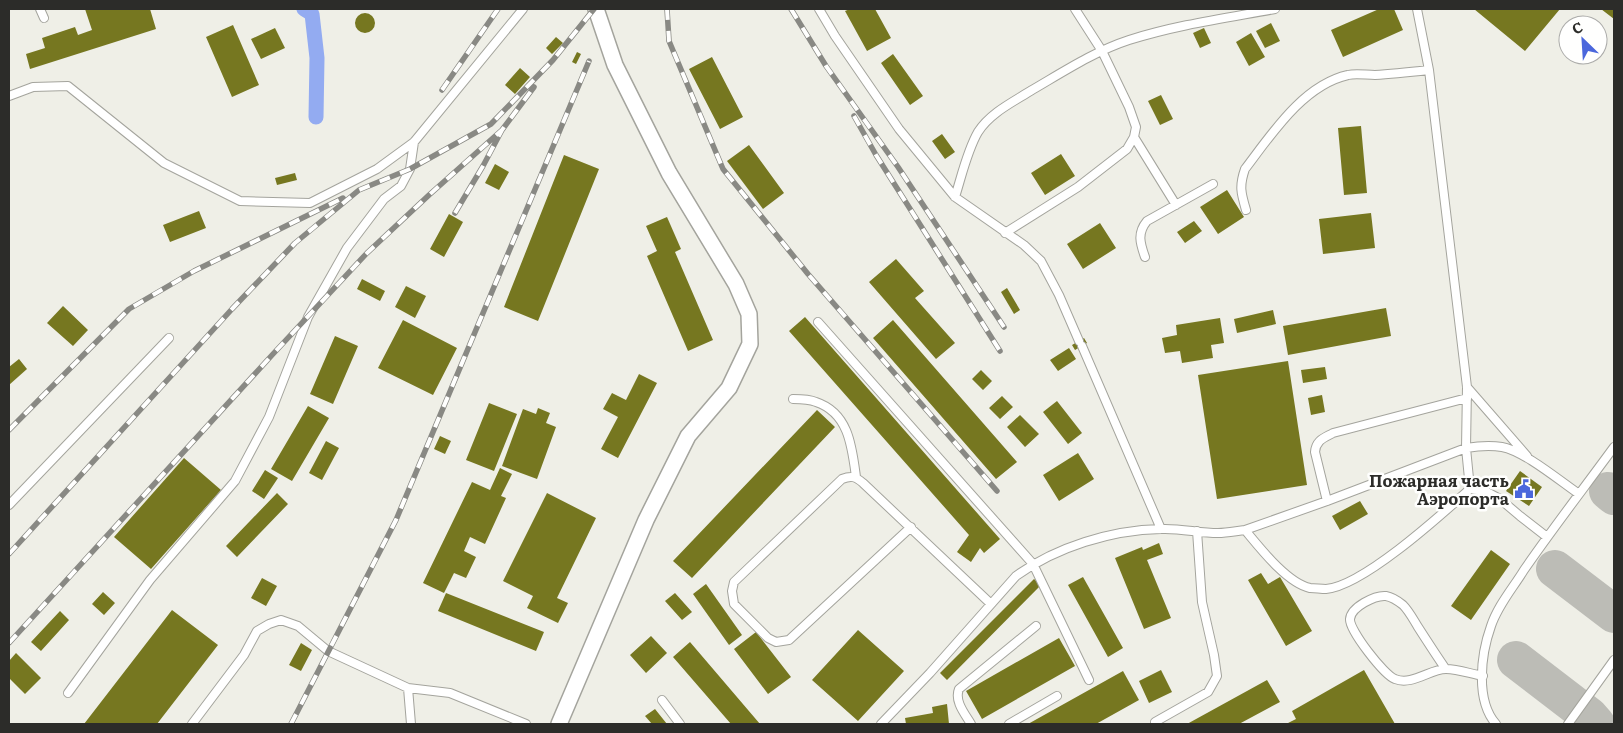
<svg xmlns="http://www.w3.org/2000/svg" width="1623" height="733" font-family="Literata,serif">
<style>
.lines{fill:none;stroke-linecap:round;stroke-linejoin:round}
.canal{stroke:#93abf1;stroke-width:15}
.taxiway{stroke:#bcbcb6;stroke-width:38}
.building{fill:#767720}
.service-casing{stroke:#a4a49d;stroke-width:10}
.minor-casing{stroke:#a4a49d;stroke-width:18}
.service{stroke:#fff;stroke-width:8}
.minor{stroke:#fff;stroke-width:15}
.rail-casing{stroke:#898984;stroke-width:5.5}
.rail{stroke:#fffffe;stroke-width:4;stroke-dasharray:11;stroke-linecap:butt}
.labels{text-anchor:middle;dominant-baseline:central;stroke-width:5;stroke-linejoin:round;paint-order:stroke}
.poi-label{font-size:16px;font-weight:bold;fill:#2c2c29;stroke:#fffffe;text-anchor:end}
</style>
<rect width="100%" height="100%" fill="#efefe7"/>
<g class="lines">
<path class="canal" d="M304,9L312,14L317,58L316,117"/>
<path class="taxiway" d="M1608,491L1614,496
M1555,569L1614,614
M1516,660L1589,716L1596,724"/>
</g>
<path class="building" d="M85,9H150L156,29L30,69L26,54L45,48L42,38L75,27L78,35L92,30Z
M850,9H875L891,38L867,51L845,11Z
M1379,9H1394L1403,30L1343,57L1331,30Z
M1474,9H1560L1525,51Z
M1601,9H1614V19Z
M355 23a10 10 0 1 1 20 0a10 10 0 1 1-20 0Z
M1271,23L1280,41L1265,48L1256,31Z
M233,25L259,85L232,97L206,37Z
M275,28L285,48L261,59L251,39Z
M1204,28L1211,43L1200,48L1193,33Z
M1251,33L1265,57L1249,66L1236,42Z
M556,37L563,43L552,54L546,48Z
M577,52L581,54L576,64L572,62Z
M893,54L923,96L910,105L881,63Z
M712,57L743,117L720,129L689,69Z
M520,68L530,77L515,94L505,85Z
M1161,95L1173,119L1160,125L1148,101Z
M1361,126L1367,193L1344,195L1338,128Z
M942,134L955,152L945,159L932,141Z
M749,145L784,193L763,209L727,161Z
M1061,154L1075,176L1045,195L1031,173Z
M564,155L599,169L538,321L504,307Z
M495,164L509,172L499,190L485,183Z
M295,173L297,180L277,185L275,178Z
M1227,190L1244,217L1218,234L1200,207Z
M199,211L206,228L170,242L163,225Z
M1371,213L1375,248L1323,254L1319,219Z
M449,214L463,222L444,257L430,249Z
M667,217L681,249L675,252L713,340L688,351L647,256L657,251L646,226Z
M1194,221L1202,231L1185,243L1177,232Z
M1100,223L1116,248L1083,269L1067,244Z
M896,259L924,291L915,298L955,343L936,359L869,282Z
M362,279L385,291L380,301L357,289Z
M406,286L426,296L415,318L395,307Z
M1007,288L1020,310L1014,314L1001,292Z
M63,306L88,330L73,346L47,323Z
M1386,308L1391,336L1288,355L1283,326Z
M1273,310L1276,324L1237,333L1234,319Z
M805,317L1000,539L984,553L980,548L971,562L957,552L969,535L789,331Z
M1220,318L1224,343L1211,345L1213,358L1182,363L1180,351L1165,353L1162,338L1177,335L1176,325Z
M403,320L457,348L433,395L378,368Z
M893,320L1017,462L996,479L873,338Z
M335,336L358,346L333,404L310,394Z
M1084,338L1087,343L1075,350L1072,345Z
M1069,348L1076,359L1058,371L1050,360Z
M19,359L27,369L9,385V367Z
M1288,361L1307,485L1217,499L1198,375Z
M1325,367L1327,379L1303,383L1301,370Z
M981,370L992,381L983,390L972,379Z
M639,374L657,383L618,458L601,449L618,417L603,409L612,393L626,400Z
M1322,395L1325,412L1311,415L1308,398Z
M1002,396L1013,407L1000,419L989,408Z
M1057,401L1082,433L1068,444L1043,412Z
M489,403L517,414L494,471L466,460Z
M308,406L329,418L292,481L271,469Z
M538,408L550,413L546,423L556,427L537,479L502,466L523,409L536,414Z
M817,410L835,427L692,578L673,561Z
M1020,415L1039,434L1025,447L1007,427Z
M440,436L451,441L445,454L434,449Z
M326,441L339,448L322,480L309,473Z
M1078,453L1094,479L1059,501L1043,475Z
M184,458L221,490L151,569L114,537Z
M500,468L512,474L501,496L506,498L485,544L470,537L464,551L476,557L466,578L454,573L444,593L423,583L472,482L490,490Z
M265,470L278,478L264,499L252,491Z
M1520,471L1542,487L1529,506L1506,491Z
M277,493L288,504L237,557L226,546Z
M547,493L596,518L557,598L568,603L558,623L527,608L533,596L503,581Z
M1360,501L1368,514L1340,530L1332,516Z
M1159,543L1163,554L1147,560L1171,618L1144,629L1115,558L1142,547L1143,550Z
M1491,550L1510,564L1471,620L1451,606Z
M1261,573L1268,584L1280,577L1312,631L1286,646L1248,580Z
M1083,577L1123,648L1108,657L1068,585Z
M262,578L277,586L266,606L251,598Z
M1034,579L1041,585L947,680L940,673Z
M706,584L742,635L729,645L693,594Z
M103,592L115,603L104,615L92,604Z
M446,593L544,632L536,651L438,611Z
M675,593L692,612L682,620L665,601Z
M172,610L218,645L157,724H84Z
M60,611L69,620L41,651L31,642Z
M858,630L904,671L858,721L812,680Z
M756,632L791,677L768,694L734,649Z
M651,636L667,653L646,673L630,655Z
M1059,638L1075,666L982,719L966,691Z
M690,642L760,724H731L673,657Z
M301,643L312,650L301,671L289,665Z
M16,653L41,678L25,694L9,678V661Z
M1161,670L1172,692L1149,703L1139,681Z
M1364,670L1395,724H1286L1296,719L1292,711Z
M1123,671L1139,700L1096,724H1028Z
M1267,680L1280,702L1239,724H1187Z
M947,704L949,724H906L905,718L933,713L932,707Z
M655,709L667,724H652L645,716Z"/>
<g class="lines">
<g class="service-casing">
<path id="service" d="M40,9L44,18
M819,9L835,36L899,129L955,197L1024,245L1041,261L1059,295L1079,341
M9,96L33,87L68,86L164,163L240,201L310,203L377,169L414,142L523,9
M1134,137L1176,205
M955,197C962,175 967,151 978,132C990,113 1013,102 1032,90C1063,72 1095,51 1129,40C1176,25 1226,18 1275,9
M1246,210C1241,193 1239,186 1245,169C1271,135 1303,85 1348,75C1356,73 1366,75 1375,75C1393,74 1411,72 1429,70
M1005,233L1078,187L1127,149L1134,137L1136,127L1129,107L1102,51L1075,9
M1145,257C1140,243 1137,233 1147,221L1213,184
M818,322L1033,564L1089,680
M1082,346L1161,529
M1467,387L1527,456
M793,399C800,399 809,399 816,402C849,413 852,447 856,477
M1470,489L1485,491L1500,499L1520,516L1547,537
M1327,501L1315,452C1316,440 1324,438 1333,433L1467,398
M9,505L169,338
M911,527L789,640L776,642L768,638L734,604L732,591L734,582L842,479C852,475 856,477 863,483L991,604
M1245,530L1327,501L1466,448C1478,446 1490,445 1502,447C1524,451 1560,481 1579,494
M1445,668C1436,655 1427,641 1418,627C1413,619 1409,611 1403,605C1398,601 1392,597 1386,596C1375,595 1351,607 1350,619C1349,630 1384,675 1395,679C1412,686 1430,669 1446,669C1458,669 1471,674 1483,676
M408,688L411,724
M68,693L150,580L235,481L269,417L308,317L347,248L384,199L401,186L410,169L414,142
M662,700L680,724
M1155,722L1208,692L1217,676L1214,655L1202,602L1197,531
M192,724L244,655L257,631L269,624L281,620L298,626L328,651L408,688L450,693L526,724
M881,724L930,673L1016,576C1056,547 1111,530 1161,529C1180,528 1199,533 1218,533C1227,533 1236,531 1245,530C1260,548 1287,583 1310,588C1315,588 1321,589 1326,589C1363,586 1441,515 1470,489L1466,448L1467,387L1429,70L1417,9
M971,724C965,714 954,701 959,689L1036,626
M1009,724L1057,696
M1496,724C1475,700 1481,654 1491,626C1498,605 1513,588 1524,570C1553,528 1584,488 1614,447
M1568,724L1614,660"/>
</g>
<g class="minor-casing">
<path id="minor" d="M559,724L646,520L688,436L729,388L750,344L749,314L736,284L669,173L615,65L596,9"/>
</g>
<use href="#service" class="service"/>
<use href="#minor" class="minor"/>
<g class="rail-casing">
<path id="rail" d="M667,9L669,41L723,169L808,274L997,491
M791,9L826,66L898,167L1004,327
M442,90L498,9
M854,116L876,155L1000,351
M455,213L483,166L502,130L534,87
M9,430L129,309L194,271L343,198
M9,554L232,309L295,243L359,190L410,169L491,124L553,60L594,9
M9,643L273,354L367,253L429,195L502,130
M291,724L396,520L589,61"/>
</g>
<use href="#rail" class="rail"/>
</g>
<defs>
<g id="civic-bare" transform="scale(1.5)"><path d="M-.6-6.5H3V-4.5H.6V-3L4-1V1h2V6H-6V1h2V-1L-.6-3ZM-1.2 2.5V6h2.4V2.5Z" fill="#4b67dc" stroke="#fffffe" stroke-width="2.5" paint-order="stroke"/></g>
</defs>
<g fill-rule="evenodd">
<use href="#civic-bare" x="1524" y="489"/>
</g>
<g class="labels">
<g class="poi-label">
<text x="1509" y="480">Пожарная часть<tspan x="1509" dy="18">Аэропорта</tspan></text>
</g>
</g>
<rect width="1623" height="733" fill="none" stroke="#2c2c29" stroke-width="20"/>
<g transform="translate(1583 40) rotate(335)"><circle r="24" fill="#fffffe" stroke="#ababa9"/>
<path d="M0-4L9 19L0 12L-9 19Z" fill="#4b67dc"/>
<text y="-8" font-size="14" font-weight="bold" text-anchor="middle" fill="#2c2c29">С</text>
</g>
</svg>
